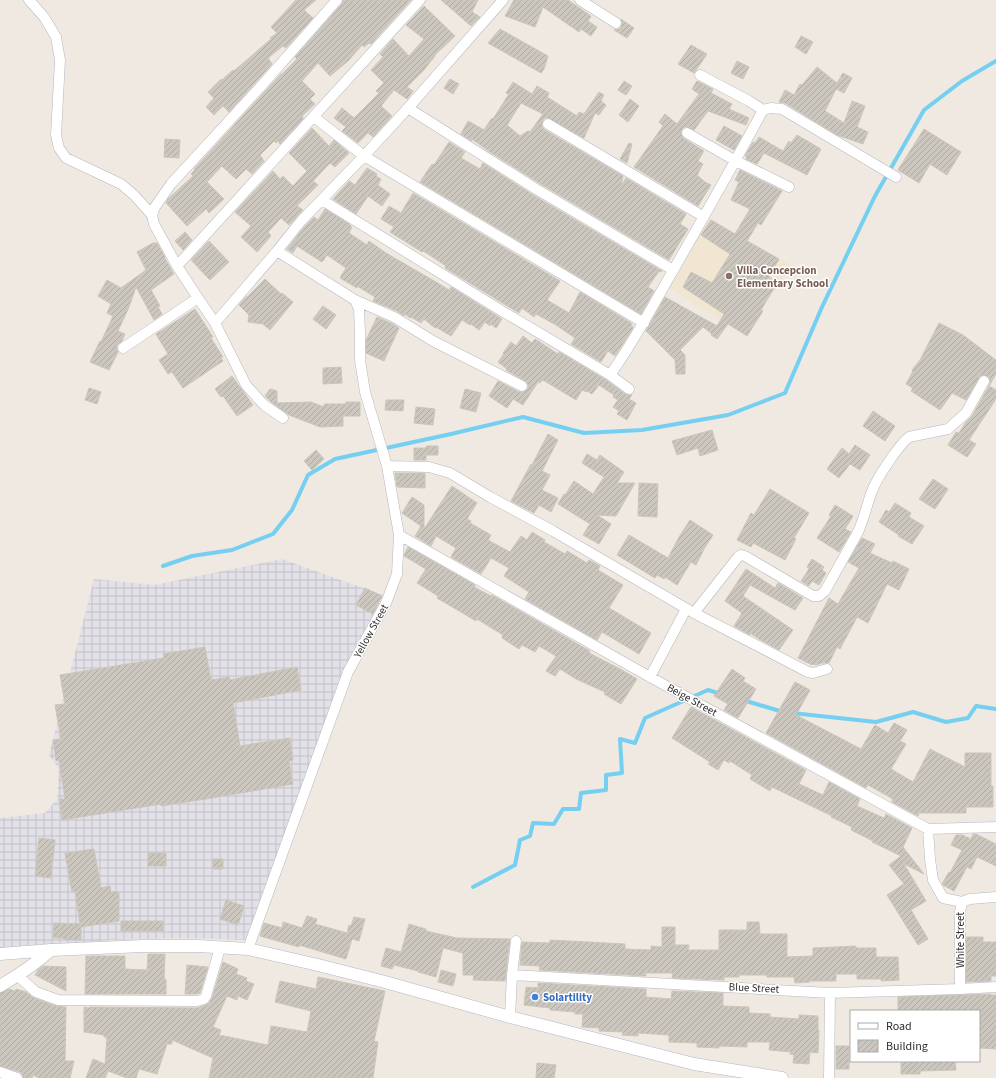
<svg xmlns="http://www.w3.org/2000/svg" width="996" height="1078" font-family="'Source Sans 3',sans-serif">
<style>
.industrial{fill:url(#industrial-grid)}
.education{fill:#f0e6d1}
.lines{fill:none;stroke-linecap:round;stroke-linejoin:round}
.stream{stroke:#75cff0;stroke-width:4}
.building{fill:url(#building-hatch);stroke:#cbc5ba;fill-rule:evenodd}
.minor-casing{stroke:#b4b7c1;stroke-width:11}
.tertiary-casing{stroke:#b4b7c1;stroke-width:13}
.minor{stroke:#fff;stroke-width:10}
.tertiary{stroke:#fff;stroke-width:12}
.education-dot{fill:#8d6e63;stroke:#fff;stroke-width:1.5}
.shop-dot{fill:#3f7fe0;stroke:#fff;stroke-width:1.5}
.labels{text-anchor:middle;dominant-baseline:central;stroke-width:3;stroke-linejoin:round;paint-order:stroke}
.education-label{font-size:11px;font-weight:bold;fill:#785e54;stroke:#fff;text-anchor:start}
.street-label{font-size:11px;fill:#2e2e2e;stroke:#fff}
.shop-label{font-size:11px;font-weight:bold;fill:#366cbe;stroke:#fff;text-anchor:start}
</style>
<defs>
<pattern id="industrial-grid" width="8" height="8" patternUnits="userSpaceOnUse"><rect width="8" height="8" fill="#e3e1e8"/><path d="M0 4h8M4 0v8" fill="none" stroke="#c3c1c7"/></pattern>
<pattern id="building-hatch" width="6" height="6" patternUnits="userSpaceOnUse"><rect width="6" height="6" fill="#cbc7bf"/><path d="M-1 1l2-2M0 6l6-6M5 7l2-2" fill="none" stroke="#afaba4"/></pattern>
</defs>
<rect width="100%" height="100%" fill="#efe9e1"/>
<path class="industrial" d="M282,559L383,595L345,669L250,940L179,938L112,940L0,949V818L45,813L57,799L59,769L49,755L94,579L154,585Z"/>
<path class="education" d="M705,215L793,266L744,334L666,286Z"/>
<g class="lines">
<path class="stream" d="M163,566L192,556L232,550L273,534L292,510L308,475L335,459L451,434L523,417L584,433L642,430L728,415L785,393L822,307L875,196L924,110L962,81L996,61
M743,700L783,712
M792,713L876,722L913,712L946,722L968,718L976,706L996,709
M473,887L515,865L520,840L530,836L533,823L554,824L563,809H579L581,793L606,790V775L622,773L620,739L635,743L645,718L708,690L721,694"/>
</g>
<path class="building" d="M296,0H316L304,10L313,18L286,48L283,46L268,58L272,64L229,112L223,106L214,115L206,107L214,98L208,92L221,79L222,80L233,70L234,71L271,39L270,38L277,33L271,27Z
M343,0H411L371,44L369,43L364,47L362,45L348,61L330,76L318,63L302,81L315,94L310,99L315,104L302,116L303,118V119L280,144L278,141L276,143L274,141L260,155L264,161L252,174L246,169L236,179L222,166L207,182L224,199L209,213L206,209L187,226L166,203L168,199L193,176L191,174L195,170L194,169L281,74H282L297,59L295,57L342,4Z
M441,0H478L472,12L480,17L471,26Z
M514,0H568L591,16L588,21L597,27L591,36L581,29L579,32L543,7L535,27L505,16Z
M424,6L455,36L435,55V56L423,71L407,87L413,91L407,99L394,90L381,106L392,116L373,137L368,133L358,143L342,131L346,127L334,118L342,108L354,118L379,93L376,91L384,83L371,70L383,57L380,54L393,39L409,56L424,39L406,25Z
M621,19L634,28L627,38L614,30L619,29L621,27L622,23Z
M500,29L548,56L544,69L541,73L488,43Z
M801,36L813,42L806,54L795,47Z
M691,45L707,54L694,73L678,64Z
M737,61L749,67L743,79L731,73Z
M817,67L837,83L843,73L852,78L844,93L836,89L825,111L844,123L852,101L865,106L857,127L868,132L863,144L837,135L785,103L779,102L785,90L794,95L800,84L802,85Z
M450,79L459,84L453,94L444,88Z
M624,81L632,86L626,95L618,90Z
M697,81L713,89L711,93L732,104L729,109L749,118L746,125L708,111L694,130L687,127H684L682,129L681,133L683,138L704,151L698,161L703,164L697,175L705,182L711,185L698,206L634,167L663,126L659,122L665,114L677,124L699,94L692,89Z
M513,82L532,94L537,86L549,93L547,97L577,116L579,112L584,114L599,92L604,95L601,101L606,105L599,115L595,113L584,138L548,118H545L543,120L542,124V127L545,130L623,176L621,186L626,178L686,214L680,224L688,229L669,260L539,183L490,152L472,139V141L461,134L468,121L484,130L492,118L493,119L509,94L506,93ZM521,103L543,114L530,132L528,131L520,136L507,125Z
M630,99L639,106L628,122L619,115Z
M724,126L742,136L734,150L716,140Z
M312,128L329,146L334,140L349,153L335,167L330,163L313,181L318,185L297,206L303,210L289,225L281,218L268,232L271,236L257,252L241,237L251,226L235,212L273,171L280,179L283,176L293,186L307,171L289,153Z
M924,129L961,152L947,175L930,164L919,183L898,170Z
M797,135L821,149L807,175L764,153L757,164L746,159L747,157L745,156L753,142L755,143L759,137L783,151L789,141L791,143Z
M165,139L180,140L179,158L164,157Z
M449,142L465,152L461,158L480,169L483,163L533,195L662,271L661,272L659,271L648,287L654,291L641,314L420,182L432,164L434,165Z
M629,143L632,144L627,163L620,159Z
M367,168L377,174L376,176L381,179L378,185L390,194L382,206L368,196L356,214L333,199L349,181L355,185Z
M740,170L782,191L761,225L758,223L747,241L779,259L769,277L777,283L761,310L763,311L747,336L728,324L717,339L711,335L712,334L703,327L680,350L685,355V374H676L675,360L646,331L665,297L717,326L724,314L683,287L691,272L712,283L730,254L701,235L711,220L735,234L750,209L731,200L739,182L735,180Z
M413,193L560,281L547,300L569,313L580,292L631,323L633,328L615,356L608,351L601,362L571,344L575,338L556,325L536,314L534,317L522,308L519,313L445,268L446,266L428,254L423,251L422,252L390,232L394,227L381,219L389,206L401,213Z
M325,209L349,224L352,227L349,233L367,245L369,241L386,253L436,282L449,290L451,287L502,319L496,328L491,324L490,326L485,322L479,330L471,324L470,325L462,320L451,336L436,327L435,328L424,319L421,323L411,317L410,318L405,314L404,316L397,311L373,301L375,297L357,286V288L340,278L346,268L327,255L322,262L297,246L293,253L287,249L306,225L314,217L318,220Z
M185,232L192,240L183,250L175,241Z
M209,241L229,262L210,280L191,260Z
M153,243H157L165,257H164L174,274L151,290L160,306L158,307L162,314L154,320L136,287L129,307L118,331L125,334L122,341L117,345V349L118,352L109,370L90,362L100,341L101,342L113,316L107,313L111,304L98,296L107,280L121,288L146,270L137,252Z
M265,279L281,294L282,293L293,302L270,330L263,324L248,322L249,315L239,305L246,297H247Z
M323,306L336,315L326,329L313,319Z
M195,309L213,337L211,338L223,357L221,358L223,361L183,388L172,372L168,374L159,360L168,354L156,334Z
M377,317L391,323L399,328L384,361L366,353V340Z
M939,323L963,335L996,360V374L989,386L996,390V399L969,440L976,444L967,457L948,445L956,432L959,433L966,422L972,416L990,384V381L989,377L984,375L980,376L966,400L952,393L940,410L911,391L913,388L906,384L913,371L912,370L920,360Z
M523,336L532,343L535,339L558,354L559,352L606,380L625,394L628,395H632L629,399L636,403L627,420L617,414L619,411L613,407L618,400L613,397L614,395L599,385L592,394L587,391L586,392L582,390L576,400L543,380L540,383L538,382L523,405L513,399L507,408L489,396L498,381L519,392H523L528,389V385L527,382L506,370L507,369L498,362L504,354L503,353L511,342L516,346Z
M341,367L342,383L323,384V368Z
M232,376L253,405L237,416L223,396L221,397L215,389Z
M89,388L101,392L97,404L85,400Z
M270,389L277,391V403L311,402L324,407V404H346V402H360V416H343V426L320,427L289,415L271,402L265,396Z
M465,389L481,393L476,412L460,408Z
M386,400H404L403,411L385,410Z
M416,407L435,409L433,425L414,423Z
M873,411L895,426L885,441L863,426Z
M712,430L718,450L700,456L698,448L677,455L672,441Z
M548,434L558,440L542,471L550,475L542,490L558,498L551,512L539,505L534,513L511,501L531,464L532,465Z
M855,445L870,455L860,470L850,464L839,478L827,469L842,448L849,454Z
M426,446H438V455H426V451V460H414V448H426Z
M316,450L324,459L312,470L304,461Z
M587,454L597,460L600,455L624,472L617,483H635L616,516L597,515L611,524L599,544L583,535L590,524L558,504L564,494L565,495L574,481L593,494L604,477L582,463Z
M395,473H425V488L397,487Z
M933,479L948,489L935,509L919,499Z
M639,483L658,484L657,517L638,516Z
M452,486L477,503L467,519L471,521L470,523L491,535L488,540L510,552L521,536L527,540L532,532L545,540L544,542L565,554L567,551L587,563L589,560L600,566L598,570L623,585L609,608L651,633L639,654L602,632L597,640L525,599L529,592L504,576L509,568L491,558L481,574L451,557L456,548L436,536L431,546L415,536L421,526L402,513L412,497L424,505V529Z
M770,489L809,513L794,538L796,539L785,560L753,543L751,547L737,540L751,513L754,515Z
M895,503L911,513L909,517L924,526L912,544L898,536L899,535L879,522L886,510L889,512Z
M835,505L853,516L845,529L851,532L839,552L817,538L831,516L829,515Z
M690,520L713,535L704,549L696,565L691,562L677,585L665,577L664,579L657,575L655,578L617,555L629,535L668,558L679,537Z
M862,538L875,544L870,553L892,563L893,561L909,569L899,590L887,584L868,623L857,617L840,649L837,647L829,663H822L816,665L813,664L812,665L798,658L829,598L838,604L859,568L848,562Z
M408,547L475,585L474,587L491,596L492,595L590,651L589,653L622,670L637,679L621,704L604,694L605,692L576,679L560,669L555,676L546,671L556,656L539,646L535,652L522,645L519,649L502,638L503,635L477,619L476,621L437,598L438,596L417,583L426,569L404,556L405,553Z
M812,559L824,567L822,570L826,573L819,585L812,581L809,586L801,581L809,569L807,567Z
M746,569L775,588L778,583L803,598L795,610L750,585L743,596L793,630L779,650L759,639L750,633V635L734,626L742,613L725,601Z
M365,588L382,596L373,614L356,605Z
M205,647L211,680L229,677L230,680L297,667L301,690L233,703L240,746L290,738L293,760L289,761L293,784L206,799L161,806V804L62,820L59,799H65L59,760L56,761L53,740L61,739L55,705L65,704L60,675L164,658L163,654Z
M732,669L745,678L743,681L756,689L738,718L724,710L728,704L714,696Z
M795,682L810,690L796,715L861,749L875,725L888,733L894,723L907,730L900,741L906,744L891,769L913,782L930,749L965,767V753H991V786H993V807H966V813H918L919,814L918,816L892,802L893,799L868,785H867L866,788L766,733Z
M691,707L806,770L799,784L823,795L829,782L860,799L857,806L884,818L886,814L912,828L903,847L924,874L904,864L926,901L911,910L928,939L918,945L887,895L904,884L889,865L901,856L872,842L873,841L851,830L852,827L831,817L832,816L772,787L770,791L750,779L752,775L730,761L729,763L724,760L718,770L708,764L710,762L672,738Z
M973,834H976L996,844V866L977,857L971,869L967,867L954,891L943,885L942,884L949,872L950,873L962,850L951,845L956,835H962L971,839Z
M39,838L55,840L51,878L35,876Z
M94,849L101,888L110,886L111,892H119V921L81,927V940L63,939V938H53L54,923L80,924L75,891L72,892L65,853Z
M148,853H166V866H148Z
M213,859H223V869H213Z
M226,900L244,906L238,925L220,919Z
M307,916L317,919L315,924L347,933L349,925L351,926L354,917L365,919L359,941L352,939L346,959L299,945V947L260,936L264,923L282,928L283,922L302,928Z
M121,921H163V931H121Z
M747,922H759L760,934H787V957L813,956V948L856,946V948H876V957H898L899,980L881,981V979H857V974H836V981H810V982L795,983L794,977H767V975H739V977H724V980L672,978L673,973H645L646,976L539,970L540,966L520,965L522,942L550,943V940L625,944V949L651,950V946L662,947V927H675V945H689L688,950H719V930H747Z
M409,924L426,929V931L457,938L510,939L505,981L473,980L474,975H463V953L443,948L436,977L418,972V971L394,965L392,969L381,966L386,948L401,952Z
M966,937H983V942H996V976H991V981L966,982Z
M148,954H165L164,979H166V994H85L86,956H125V969L147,970Z
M223,962L238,969L236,974L247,978L246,981L254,984L247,1000L238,996L237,1000L227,996L213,1027L221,1030L219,1035L268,1045L271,1026L307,1032L311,1011L275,1002L280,981L316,989L318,977L385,991L374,1041L378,1042L373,1078H209L213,1058L172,1040V1044H167L157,1074L139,1069L136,1078H127L108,1071L105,1078H86L93,1059L105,1064L107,1037H104V1035L84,1032V1007L89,1008L90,1007L197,1008L206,1005L209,1003L212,998Z
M187,965L208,967L200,993L196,994H185Z
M43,966L66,967V991L35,975L38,970Z
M441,970L456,974L453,986L438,982Z
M538,983L646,989V997L671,999L672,991L723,993V1006L749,1007V1013L770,1014V1017L799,1019V1015L818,1016V1030H819L818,1053L810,1052L809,1064L793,1063L794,1055L790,1054L791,1052L769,1050L770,1042H747V1047L719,1046V1048L697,1047V1043L669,1042V1035L638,1033V1036L622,1035L623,1032L599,1031V1028L582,1027L583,1014H575V1012L550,1010V1008L524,1005L526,987L538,988Z
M9,989L15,991L16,989L26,992L34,998L56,1006L66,1007L65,1061H74L70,1078H39L33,1075L32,1078H23L22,1074L20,1072L0,1066V993Z
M991,994V995H996V1049L979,1048V1011H898V997Z
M836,1046H849V1069H836Z
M901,1061H955L956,1070L920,1071V1074H901Z
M537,1063L556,1065L554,1078H536Z"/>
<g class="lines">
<g class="minor-casing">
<path id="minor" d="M29,0L44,17L56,37L60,60L56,135L59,148L66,158L121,184L134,195L152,215
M420,0L177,266L198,298L215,323L277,251L355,300L394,317L433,341L522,386
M580,0L616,23
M700,75L749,101L763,110
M408,108L536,189L673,270
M314,117L364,156L644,323
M548,124L704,217
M687,133L736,161L789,187
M322,200L497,308L610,375L629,389
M277,251L301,221L364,156L408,108L503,0
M177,266L154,224L152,215L155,207L171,184L263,84L337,0
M215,323L246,385L264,405L283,418
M123,348L198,298
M610,375C634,342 653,305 674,269C704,216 734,164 763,110L771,108L782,109L896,177
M387,466L429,467L450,473L490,497L553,531L694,613L808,672L813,673L827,669
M399,535L650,677L928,829L996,827
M694,613L738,557L741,555L745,556L813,596H819L825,591L858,532C864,519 867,504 872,491C877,478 898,446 909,437L948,429L966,413L984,381
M650,677L686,609
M928,829L930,859L933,880L943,898L962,902
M248,949L348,672L386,603L397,574L399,535L387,466L365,392L360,360V332L359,309L355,300
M512,975L830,993L960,989L996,987
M18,976L36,992L58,1000L197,1001L204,999L206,996L220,948
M960,989V912L962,902L970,899L996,897
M510,1017L512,975L516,941
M0,1072L17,1078
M829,1078L830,993"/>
</g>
<g class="tertiary-casing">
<path id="tertiary" d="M0,954L51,950L143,946H198L248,949L318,965L385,982L510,1017L694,1064L782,1078
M0,986C19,975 35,964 51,950"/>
</g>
<use href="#minor" class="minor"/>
<use href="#tertiary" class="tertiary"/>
</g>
<circle class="education-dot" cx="729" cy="276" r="4"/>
<circle class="shop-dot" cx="535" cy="997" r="4"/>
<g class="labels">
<g class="education-label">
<text x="737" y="270">Villa Concepcion<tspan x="737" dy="13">Elementary School</tspan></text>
</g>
<g class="street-label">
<text transform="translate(371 631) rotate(-61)">Yellow Street</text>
<text transform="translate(692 700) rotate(29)">Beige Street</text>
<text transform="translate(960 940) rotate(-90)">White Street</text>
<text transform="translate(754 988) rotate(3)">Blue Street</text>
</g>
<g class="shop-label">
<text x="543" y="997">Solartility</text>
</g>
</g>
<rect x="850" y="1010" width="130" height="52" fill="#ffffff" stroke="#ababab"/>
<rect x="858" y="1023" width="20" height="6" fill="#ffffff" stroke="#ababab"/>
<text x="886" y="1030" font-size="12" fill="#2e2e2e">Road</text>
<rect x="858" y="1040" width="20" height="12" fill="url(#building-hatch)" stroke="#ababab"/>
<text x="886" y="1050" font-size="12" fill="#2e2e2e">Building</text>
</svg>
